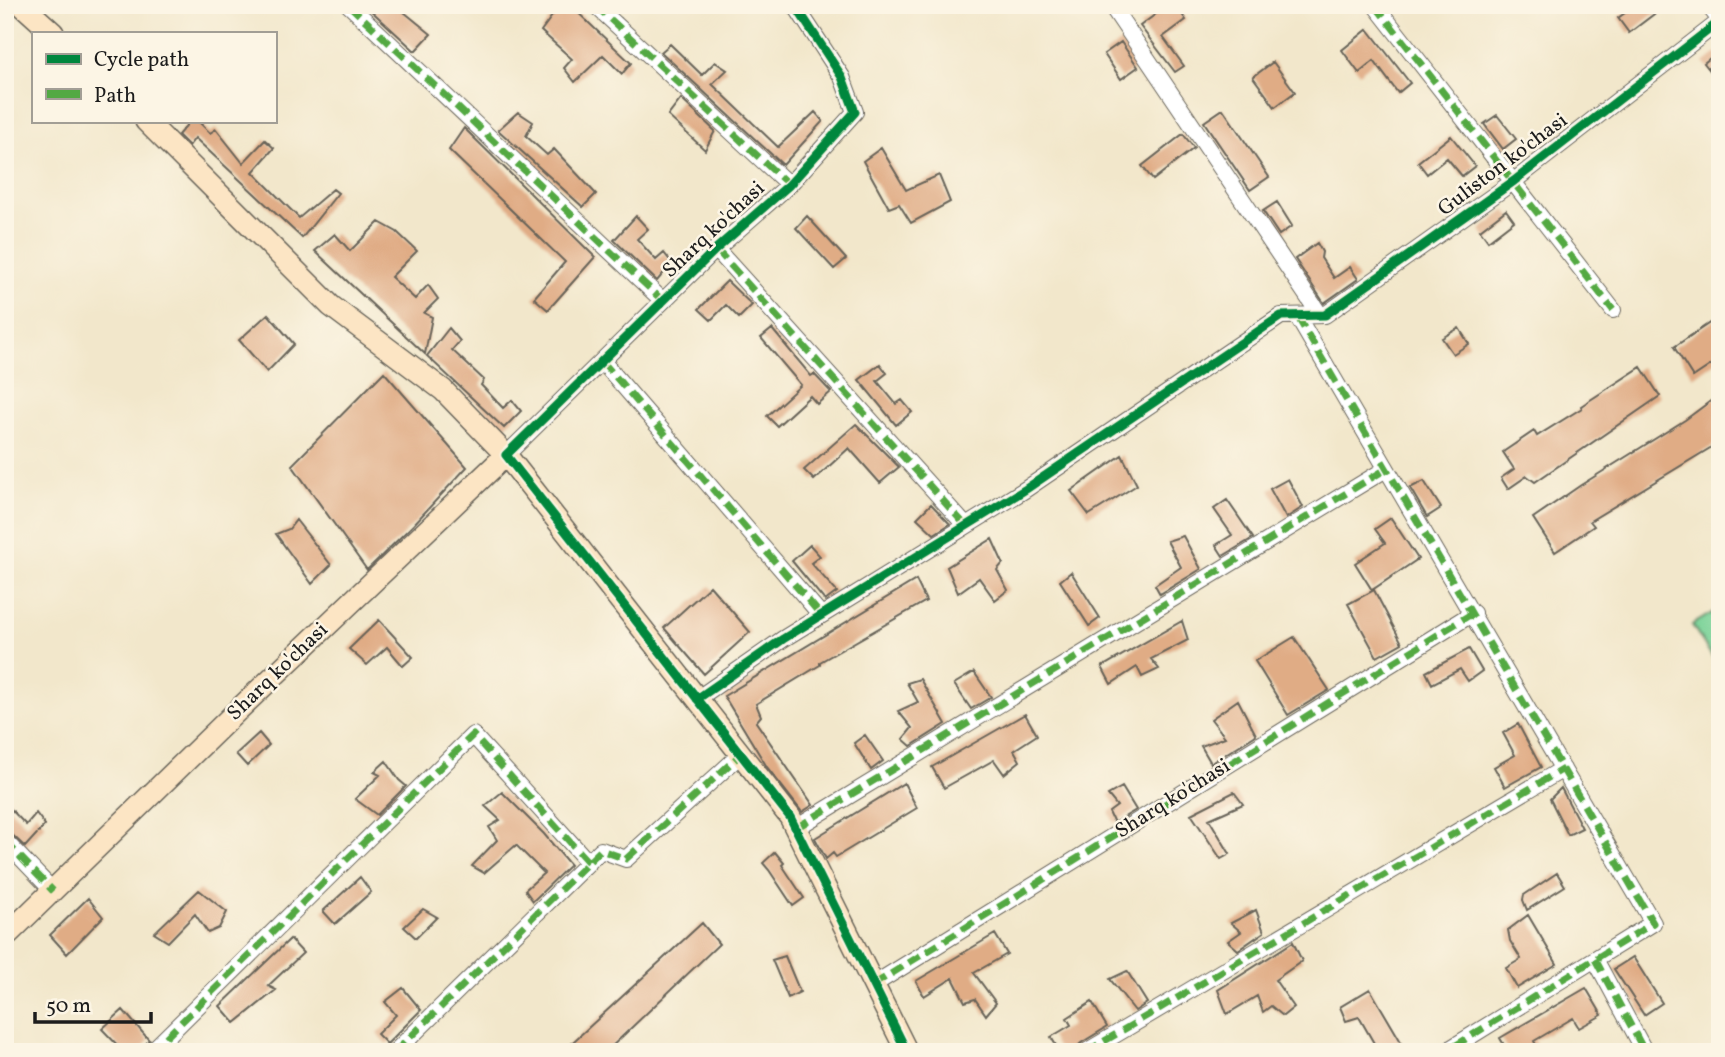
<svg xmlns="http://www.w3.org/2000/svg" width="1725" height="1057" font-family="Vollkorn,serif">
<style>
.green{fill:#7bd399;stroke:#4c785a;stroke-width:2}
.building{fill:#e0ac85}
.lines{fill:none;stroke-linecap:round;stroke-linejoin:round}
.street-casing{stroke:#676359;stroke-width:18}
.secondary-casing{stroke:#676359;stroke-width:24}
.street{stroke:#fff;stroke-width:16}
.secondary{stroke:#fce5c4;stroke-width:21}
.quiet{stroke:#52a943;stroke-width:7;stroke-dasharray:14 7;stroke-linecap:butt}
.cycleway-casing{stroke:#fcf5e5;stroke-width:13}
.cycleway{stroke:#00873e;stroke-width:9}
.labels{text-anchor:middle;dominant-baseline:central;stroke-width:5;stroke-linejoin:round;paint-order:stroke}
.street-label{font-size:21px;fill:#1c1c1c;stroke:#fcf5e5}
</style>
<rect width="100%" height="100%" fill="#fcf5e5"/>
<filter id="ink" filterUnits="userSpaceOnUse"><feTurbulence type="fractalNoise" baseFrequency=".0143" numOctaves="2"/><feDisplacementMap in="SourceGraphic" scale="14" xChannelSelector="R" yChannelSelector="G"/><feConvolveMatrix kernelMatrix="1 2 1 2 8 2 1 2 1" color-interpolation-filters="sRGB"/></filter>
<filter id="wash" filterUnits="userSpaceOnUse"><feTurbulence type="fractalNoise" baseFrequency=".00686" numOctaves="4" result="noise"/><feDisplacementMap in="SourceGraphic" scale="28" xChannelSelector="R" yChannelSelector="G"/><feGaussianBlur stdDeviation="1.57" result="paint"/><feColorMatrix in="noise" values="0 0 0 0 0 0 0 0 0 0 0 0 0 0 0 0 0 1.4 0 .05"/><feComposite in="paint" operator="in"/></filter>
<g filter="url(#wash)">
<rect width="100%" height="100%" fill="#f2e7cb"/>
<path class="green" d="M1720,608V669L1692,625Z"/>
<g id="blocks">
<path class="building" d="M365,5H411L404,12L431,34L415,51Z
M560,5H570L631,63L622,74L603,55L575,82L564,68L572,59L541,31Z
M1168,5H1192L1181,13L1186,20L1163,37L1184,66L1175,72L1140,26Z
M1636,5H1666L1629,33L1618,18Z
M1368,29L1410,83L1398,93L1374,61L1359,73L1342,50Z
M1121,42L1138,67L1121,79L1104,54Z
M670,44L702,75L715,62L727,70L712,84L778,147L815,112L823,121L783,165L661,52Z
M1720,50V67L1712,73L1704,63Z
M1273,62L1295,92L1275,107L1253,77Z
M681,99L715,131L705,150L668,116Z
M1223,109L1269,177L1250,190L1204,122Z
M518,112L533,122L526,136L547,155L554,149L596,194L583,207L498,130Z
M1497,115L1516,139L1503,149L1484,124Z
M190,121H198L210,133L216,129L243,163L265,140L274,148L253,172L299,218L333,189L338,193L302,238L195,138L189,146L178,135Z
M464,128L595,257L548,310L534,298L565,262L449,150Z
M1183,134L1194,148L1153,180L1142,166Z
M1451,136L1475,166L1462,176L1447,158L1427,174L1418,162Z
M881,148L906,190L939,175L950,202L911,223L899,204L889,208L863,161Z
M1277,202L1292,226L1279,235L1263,211Z
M1506,210L1514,221L1488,241L1480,230Z
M636,216L648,229L637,239L656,260L664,253L672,263L657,281L614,240Z
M807,216L846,259L834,269L796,228Z
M379,222L397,232L417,251L391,277L415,299L428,285L438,299L424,313L432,317L425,354L315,251L335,234L350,251Z
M1317,243L1322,252L1321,258L1334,278L1350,267L1358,279L1324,303L1295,259Z
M727,281L752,305L739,318L726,305L711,320L699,309Z
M268,314L294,344L267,372L239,340Z
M1720,316V359L1693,377L1674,347Z
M449,328L460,341L452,350L484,380L481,385L503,408L512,400L521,411L504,428L427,356Z
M1459,328L1469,344L1453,354L1442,338Z
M772,329L811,376L814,374L831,392L817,404L810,396L777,426L767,416L801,385L761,338Z
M880,364L887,373L877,381L896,404L902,400L912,412L896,425L859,380Z
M1641,367L1660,396L1535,482L1527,476L1508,489L1501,478L1514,469L1503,452L1534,431L1537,436L1582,408L1581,406Z
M384,372L467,467L413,525L367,570L292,465Z
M1720,394V442L1590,521L1594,526L1555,552L1533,518L1581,485L1685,420Z
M856,424L899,467L880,483L849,448L814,480L804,470Z
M1122,455L1137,485L1089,515L1071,491Z
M1288,479L1303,507L1286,518L1270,489Z
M1424,481L1441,508L1427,517L1410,488Z
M1227,500L1253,538L1223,556L1216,545L1232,535L1214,509Z
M931,504L950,524L934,534L917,518Z
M1391,518L1418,559L1372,590L1355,563L1385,543L1375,529Z
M296,520L331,565L312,584L276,534L289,529Z
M1183,536L1201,569L1160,594L1155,585L1181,567L1167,541Z
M992,539L1003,563L997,570L1008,590L995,600L979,578L958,593L947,567Z
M810,545L820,556L811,563L837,592L825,601L792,561Z
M1071,572L1100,618L1089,626L1060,581Z
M916,580L926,601L820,662V665L756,704L761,716L756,722L813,805L802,812L767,767L724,696Z
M710,586L750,632L704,674L664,628Z
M1374,590L1402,643L1377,657L1348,604Z
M379,620L413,657L403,666L387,647L367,665L349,649Z
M1182,621L1188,640L1151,659L1159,669L1142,677L1137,667L1111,684L1102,667Z
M1294,637L1329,690L1288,715L1255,661Z
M1469,649L1482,671L1468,681L1460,669L1432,684L1426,672Z
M974,672L991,697L971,709L954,684Z
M920,679L946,724L911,746L903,739L912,728L898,711L918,702L907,683Z
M1238,700L1256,735L1211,763L1201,746L1225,737L1211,719Z
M1025,714L1037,735L1014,750L1020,761L1004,774L994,760L944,788L932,767Z
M1518,724L1541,767L1505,787L1494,767L1515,755L1503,733Z
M259,733L269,745L247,766L236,754Z
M865,735L883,761L871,770L854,743Z
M386,761L399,780L406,786L377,815L355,799L380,775L374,772Z
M904,783L917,808L836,857L833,853L826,859L815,838Z
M1122,787L1136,810L1114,823L1109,812L1117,806L1108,795Z
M1561,788L1582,828L1568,835L1550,799Z
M502,792L544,834L570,865L533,901L525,890L544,873L516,845L484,873L472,866L497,840L489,827L500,820L485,806Z
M1234,792L1243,804L1209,819L1230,854L1221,859L1191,814Z
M5,803L26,825L36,813L45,825L25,847L5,828Z
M775,852L784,863L782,865L804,898L793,906L769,870L763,863Z
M1557,873L1565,886L1527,910L1523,900L1524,895Z
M360,877L371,892L335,924L323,911Z
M199,890L227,912L219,928L208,933L195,914L168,942L154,933Z
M88,898L103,917L67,954L50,935Z
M423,909L437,917L416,938L404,927Z
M1256,910L1264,932L1238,950L1228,941L1241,932L1231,923Z
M1528,915L1557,964L1517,988L1506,968L1521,959L1510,941L1508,930Z
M702,923L719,944L606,1052H562Z
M995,934L1007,954L974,973L996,1003L986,1015L975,999L965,1002L953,978L924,996L916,981Z
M290,939L303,953L268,986L276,990L235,1023L220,1006Z
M1293,942L1302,961L1275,980L1294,1007L1283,1016L1271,1006L1263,1012L1257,996L1227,1014L1218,990Z
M785,956L800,992L788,998L772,960Z
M1633,957L1662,1003L1644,1015L1614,969Z
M1127,971L1147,1003L1135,1011L1110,979Z
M403,988L421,1010L387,1044L377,1034L396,1015L385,1002Z
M1586,988L1602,1015L1579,1028L1573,1018L1534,1041L1540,1052H1508L1500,1038Z
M1370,989L1407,1052H1379L1359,1017L1346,1021L1340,1007Z
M1092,1002L1107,1027L1081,1043L1072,1052H1060L1051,1037L1071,1025L1067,1018Z
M123,1010L149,1040L139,1052H124L102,1029Z"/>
</g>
</g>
<g filter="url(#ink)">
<use href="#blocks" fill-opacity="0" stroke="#676359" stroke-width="2"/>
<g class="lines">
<g class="street-casing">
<path id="street" d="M349,5L663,301
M595,5L789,185
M1111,5L1320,315
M1375,5L1613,310
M1708,5L1720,20
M716,249L966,526
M1297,316L1653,923L1445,1052
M602,361L821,615
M506,455L716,249L789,185L855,112L842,77L795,5
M697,699L783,639L1026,489L1281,316L1325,315L1514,181L1720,21
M796,828L1386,469
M5,841L53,891
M1595,959L1645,1052
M873,985L1473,613
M151,1052L473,735L588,862
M395,1052L601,850L626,859L741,754
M1086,1052L1563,769"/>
</g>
<g class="secondary-casing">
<path id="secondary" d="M22,5L53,33
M146,121L331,306L443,390L506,455L790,817L907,1052
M5,937L236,712L506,455"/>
</g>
<use href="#street" class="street"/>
<use href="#secondary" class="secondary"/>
<path class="quiet" d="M349,5L663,301
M595,5L789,185
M1375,5L1613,310
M1708,5L1720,20
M716,249L966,526
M1297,316L1653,923L1445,1052
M602,361L821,615
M796,828L1386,469
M5,841L53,891
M1595,959L1645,1052
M873,985L1473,613
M151,1052L473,735L588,862
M395,1052L601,850L626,859L741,754
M1086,1052L1563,769"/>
<g class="cycleway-casing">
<path id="cycleway" d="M795,5L842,77L855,112L789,185L716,249L506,455L790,817L907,1052
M697,699L783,639L1026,489L1281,316L1325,315L1514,181L1720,21"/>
</g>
<use href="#cycleway" class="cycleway"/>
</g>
</g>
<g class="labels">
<g class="street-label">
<text transform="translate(1503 165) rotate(-37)">Guliston ko'chasi</text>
<text transform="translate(714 230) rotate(-43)">Sharq ko'chasi</text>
<text transform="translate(278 672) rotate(-44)">Sharq ko'chasi</text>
<text transform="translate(1173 799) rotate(-32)">Sharq ko'chasi</text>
</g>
</g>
<rect width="1725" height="1057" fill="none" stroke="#fcf5e5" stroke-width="28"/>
<rect x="32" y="32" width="245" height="91" fill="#fcf5e5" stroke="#a29e95" stroke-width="2"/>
<rect x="46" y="54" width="35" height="10" fill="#00873e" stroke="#a29e95" stroke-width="2"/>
<text x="94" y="66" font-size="21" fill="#1c1c1c">Cycle path</text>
<rect x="46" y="89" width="35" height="10" fill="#52a943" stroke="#a29e95" stroke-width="2"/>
<text x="94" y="102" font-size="21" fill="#1c1c1c">Path</text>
<path d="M35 1012v10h116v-10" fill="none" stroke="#1c1c1c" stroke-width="3.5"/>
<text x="46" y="1012" font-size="21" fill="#1c1c1c" stroke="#fcf5e5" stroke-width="5" paint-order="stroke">50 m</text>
</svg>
